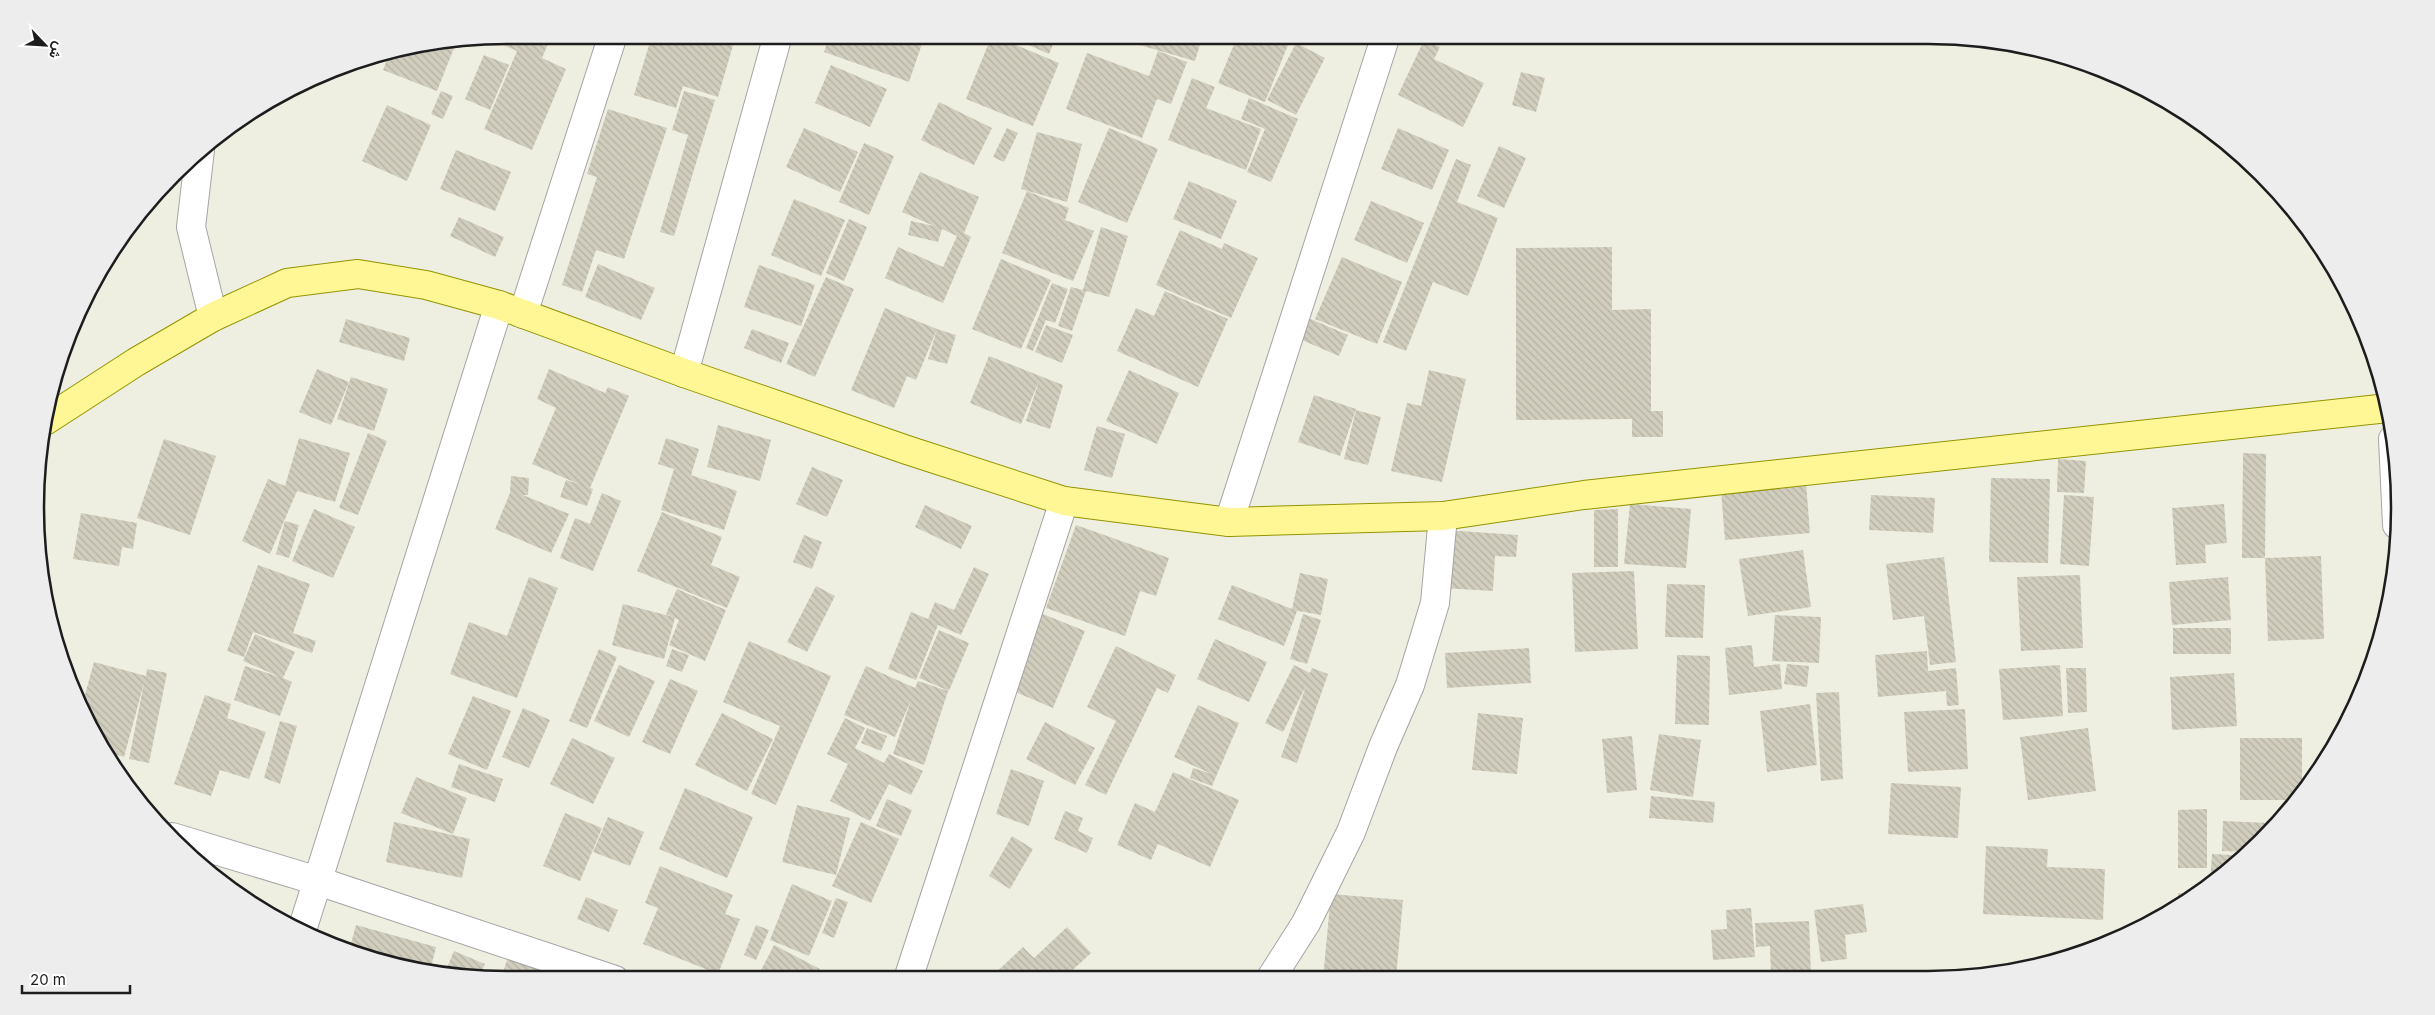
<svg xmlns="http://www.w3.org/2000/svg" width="2435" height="1015" font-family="Inter,Vazirmatn,sans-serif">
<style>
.building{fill:url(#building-back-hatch)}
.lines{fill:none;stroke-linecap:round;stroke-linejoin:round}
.minor-casing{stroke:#a4a4a4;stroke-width:30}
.major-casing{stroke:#929500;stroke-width:30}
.minor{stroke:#fff;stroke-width:28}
.major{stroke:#fff796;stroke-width:28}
.rim{fill:none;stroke:#1d1d1d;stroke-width:2.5}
</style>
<defs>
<pattern id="building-back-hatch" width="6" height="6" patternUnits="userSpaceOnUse" patternTransform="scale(1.25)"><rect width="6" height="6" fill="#d2cebe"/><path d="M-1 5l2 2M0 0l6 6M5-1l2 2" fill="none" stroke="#b4b0a3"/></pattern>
</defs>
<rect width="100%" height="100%" fill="#efefe1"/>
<path class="building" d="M508,35H552L542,58L566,69L532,150L484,129L517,51L487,38Z
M652,35H662L688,43L690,35H736L718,97L683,86L676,108L634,95Z
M830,35H925L909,82L824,52Z
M992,35L1059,63L1033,126L966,99Z
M1020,35H1057L1049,54L1017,40Z
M1131,35H1203L1195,61L1129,42Z
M1238,35H1262L1288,45L1265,102L1218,83Z
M1464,35H1488L1484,44Z
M1424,40L1440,47L1434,59L1484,83L1463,127L1398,95Z
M456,43L437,91L383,70L389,55Z
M1296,43L1325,58L1296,115L1267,100Z
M1158,51L1187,62L1171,104L1157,99L1142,138L1066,109L1087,53L1149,76Z
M484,55L509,65L490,110L465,99Z
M2072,59L2079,60L2111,74L2108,79Z
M831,65L887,89L870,127L815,103Z
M1521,72L1545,78L1536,112L1512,105Z
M1192,78L1215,87L1206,108L1261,129L1246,170L1168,140Z
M441,91L453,96L443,119L431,114Z
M684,91L715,100L674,236L660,232L688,135L672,130Z
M1249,98L1298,119L1271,182L1247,172L1265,129L1241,119Z
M939,102L992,128L974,165L921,140Z
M387,105L431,125L407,181L362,161Z
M608,109L667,128L624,259L596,250L582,292L562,285L597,177L587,174Z
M804,128L858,152L840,192L786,167Z
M1007,128L1018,133L1004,162L993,157Z
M1109,128L1158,149L1127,223L1078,202Z
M1398,128L1449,150L1432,190L1381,169Z
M1037,132L1082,144L1067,202L1021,189Z
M864,143L894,156L869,215L839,202Z
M1499,146L1526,158L1504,208L1477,196Z
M456,150L511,172L495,211L440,189Z
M1456,159L1471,165L1457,202L1498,218L1468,296L1433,282L1406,351L1383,342Z
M920,172L979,197L964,233L971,237L943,303L885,278L898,247L943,267L957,236L942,229L938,242L908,235L911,221L934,226L902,212Z
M1189,181L1237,201L1221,239L1173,219Z
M1027,191L1069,208L1065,220L1094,231L1073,281L1002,253Z
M794,199L845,220L821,276L771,255Z
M1371,201L1424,223L1407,263L1354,240Z
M459,217L504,237L495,257L450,236Z
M849,219L867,227L844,281L826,273Z
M1101,227L1128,236L1109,297L1086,291L1072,331L1058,326L1071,287L1083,290Z
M1180,230L1222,249L1224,243L1258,258L1231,318L1156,285Z
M1612,247V310L1651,309V411H1663V437H1632V419L1516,420V248Z
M1342,257L1402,282L1377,344L1315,319Z
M1001,259L1051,280L1021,349L972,329Z
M598,264L655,288L641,320L585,297Z
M759,265L815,285L801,326L744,307Z
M826,277L854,289L815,377L786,364Z
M1052,283L1068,289L1055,323L1046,320L1033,351L1026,348Z
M1165,291L1228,319L1198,387L1117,351L1136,308L1154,316Z
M885,308L937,329L916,380L907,376L894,408L851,390Z
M1306,317L1348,335L1339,356L1288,334Z
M346,319L410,338L404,361L339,342Z
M1046,325L1073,335L1062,363L1035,352Z
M752,329L789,343L781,363L744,348Z
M937,329L956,335L947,364L928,359Z
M989,356L1063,385L1050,429L1026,421L1039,381L1021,424L970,403Z
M317,369L349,382L331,425L299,412Z
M549,369L605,393L608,387L629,396L590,488L593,489L587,506L560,497L566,480L579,484L532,464L556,408L537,399Z
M1129,370L1179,393L1157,444L1106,421Z
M1429,370L1466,379L1442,482L1391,471L1407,403L1421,406Z
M351,377L388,389L374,431L337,419Z
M1314,395L1356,409L1340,456L1298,442Z
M1356,410L1381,417L1368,465L1344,459Z
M718,425L771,440L760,481L707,467Z
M1097,426L1125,434L1112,478L1084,470Z
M368,433L387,441L358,515L339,508Z
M299,438L350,453L335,502L297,491L270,554L242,541L268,479L285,486Z
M666,438L699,449L691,475L737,491L724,530L661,510L674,469L658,464Z
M164,439L216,456L190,535L137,518Z
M2243,453L2266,454L2265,558H2242Z
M2058,459L2086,461L2084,493L2057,492Z
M812,467L843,480L827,517L796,504Z
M511,476L529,478L528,495H523L569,514L551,553L495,529L510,493Z
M1991,478L2050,479L2048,563L1989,562Z
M1806,483L1810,533L1725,540L1721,491Z
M602,493L621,501L593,571L560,558L575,518L590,524Z
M1871,495L1935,498L1933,533L1869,530Z
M2064,495L2094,497L2089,566L2060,564Z
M1630,504L1691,509L1686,568L1624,564Z
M2224,504L2227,543L2205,545L2206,563L2176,565L2172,508Z
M925,505L972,526L961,549L915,527Z
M314,509L355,527L333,578L292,561Z
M1618,509V567H1594V510Z
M662,512L722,537L711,565L740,577L727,608L637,571Z
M81,513L137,523L133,549L122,547L119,566L73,559Z
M285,521L299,525L289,558L276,554Z
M1076,525L1169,558L1156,596L1140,591L1125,636L1046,608Z
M1445,530L1518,535L1516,557L1495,556L1493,591L1441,588Z
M804,535L822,542L812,569L793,562Z
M1803,550L1811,607L1748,616L1739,559Z
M2321,556L2324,639L2268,641L2265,558Z
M1944,557L1956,662L1930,665L1924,616L1893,620L1886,564Z
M258,565L310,584L293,633L316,641L312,653L253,632L244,657L227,651Z
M974,567L989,574L961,635L938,625L916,680L888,669L911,612L928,619L935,602L954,610Z
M1634,571L1638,649L1575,652L1572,573Z
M1300,573L1328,579L1321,615L1293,610L1297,611L1284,646L1218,619L1232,585L1292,609Z
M2080,575L2083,648L2021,651L2017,577Z
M529,577L558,588L517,698L450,674L469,622L507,636Z
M2228,577L2231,620L2172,625L2169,582Z
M1667,584L1705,585L1703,638L1665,637Z
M816,586L835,596L807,652L787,642Z
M677,589L726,610L705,661L669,645L679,620L675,618L664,659L612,645L623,604L674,617L666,614Z
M1033,610L1085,631L1053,708L1001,686Z
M1303,614L1321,620L1307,664L1290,659Z
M1775,615L1821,617L1819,663L1772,661Z
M2173,628H2231V654H2173Z
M939,630L969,643L949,691L919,678Z
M255,634L295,652L283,678L292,682L280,716L234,700L245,666L280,677L243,661Z
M1215,639L1267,662L1249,702L1197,679Z
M749,641L831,676L776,805L751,794L780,726L723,702Z
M1752,645L1754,667L1780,664L1782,689L1729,695L1725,648Z
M1116,646L1176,675L1168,693L1157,688L1106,795L1085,785L1116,721L1087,707Z
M1529,648L1531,683L1447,688L1445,653Z
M599,649L617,657L587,728L569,721Z
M672,649L689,655L682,672L666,666Z
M1927,651L1928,671L1956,668L1959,705L1947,706L1946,691L1878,697L1875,655Z
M1677,655L1710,656L1709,725L1675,724Z
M94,662L146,676L147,669L167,673L149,763L129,759L144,683L124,757L104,751L98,744L83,702Z
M1787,664L1809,666L1807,687L1784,684Z
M619,665L655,681L629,737L594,721Z
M1294,665L1310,673L1312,668L1328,674L1297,763L1281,757L1306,686L1283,732L1265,723Z
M2060,665L2063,716L2003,720L1999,669Z
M866,666L915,688L918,681L948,691L924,765L893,754L911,700L895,737L844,715Z
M2066,668H2086L2087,712L2068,713Z
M2234,673L2237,726L2172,730L2170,677Z
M670,679L698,691L670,754L642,742Z
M1839,692L1843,779L1821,781L1816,693Z
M205,695L231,704L227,718L266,732L249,779L220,770L211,796L174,784Z
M473,696L511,711L487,770L448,754Z
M1810,704L1817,765L1767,772L1760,711Z
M1198,705L1239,723L1212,786L1190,778L1193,768L1212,774L1174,757Z
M523,708L550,720L529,768L502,757Z
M1965,709L1968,769L1908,772L1904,712Z
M722,713L773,739L747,791L695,765Z
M1478,713L1523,718L1517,774L1472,770Z
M845,718L865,728L855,748L884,763L889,754L923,771L911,795L889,784L870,821L830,801L848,764L827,754Z
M280,721L297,726L280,784L264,778Z
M1045,722L1095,748L1075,785L1026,759Z
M867,728L887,736L881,751L861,743Z
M2088,728L2096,791L2028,800L2020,737Z
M1659,734L1701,740L1693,797L1650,790Z
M1632,736L1637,790L1607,793L1602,739Z
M572,738L615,758L593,804L550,784Z
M2240,738H2302V790L2294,800H2240Z
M459,764L503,779L495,802L451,787Z
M1011,769L1044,781L1029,826L996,814Z
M1173,772L1239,800L1210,867L1158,844L1151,860L1117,845L1135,803L1155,812Z
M416,777L467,798L453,834L401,813Z
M1891,783L1961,787L1958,838L1888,834Z
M685,788L753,817L727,878L659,849Z
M1651,796L1715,802L1713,823L1649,818Z
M887,799L912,810L901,836L876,826Z
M797,805L850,818L836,875L782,862Z
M2207,809V868H2178V810Z
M1065,811L1083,818L1078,831L1093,838L1087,853L1054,839Z
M565,813L602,828L580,881L543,866Z
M608,817L644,832L630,866L593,852Z
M2223,821L2269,823L2268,829L2246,854V852L2222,851Z
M394,822L470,839L462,878L386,862Z
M861,822L899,839L871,903L832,886Z
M1012,836L1033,849L1010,889L989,876Z
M1986,846L2048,849L2047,867L2105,869L2103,920L1983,914Z
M2212,854L2232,855L2231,868L2210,882Z
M660,866L733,895L725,914L740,919L718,974L643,944L658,908L645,903Z
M792,884L832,901L809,956L770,940Z
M2178,893H2194L2178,904Z
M1331,894L1403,900L1396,978H1323Z
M586,897L618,910L609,932L577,919Z
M836,898L848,902L834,938L822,933Z
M1863,904L1867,932L1845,935L1847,959L1821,962L1814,910Z
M1751,908L1755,957L1713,960L1711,930L1727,929L1726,910Z
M1809,921L1811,974L1771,975L1770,946L1756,947L1755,923Z
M356,925L436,947L431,967L356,955L349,951Z
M756,925L769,930L756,960L744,955Z
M1067,927L1091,953L1064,978L1055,972L1049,979H989L1023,947L1034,958Z
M774,945L820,969L815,979H769L759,974Z
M454,951L485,964L480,975L446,970Z
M507,960L559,975L558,980L501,979Z
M1120,970L1128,978H1112Z"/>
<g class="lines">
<g class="minor-casing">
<path id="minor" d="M200,150L191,227L213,317
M523,314L613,35
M684,373L778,35
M2393,439L2397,525
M1229,522L1386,35
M172,837L318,881L615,980
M303,927L499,305
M1271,978L1306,923L1351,832L1383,747L1410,685L1435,603L1443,516
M908,979L1064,501"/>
</g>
<g class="major-casing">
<path id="major" d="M45,421L136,362L213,317L287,283L358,274L426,285L499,305L684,373L907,450L1064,501L1229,522L1443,516L1584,495L2388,408"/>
</g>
<use href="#minor" class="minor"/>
<use href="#major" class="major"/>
</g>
<path d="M0 0H2435V1015H0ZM507 44H1928A463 463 0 0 1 2391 507V508A463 463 0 0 1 1928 971H507A463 463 0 0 1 44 508V507A463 463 0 0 1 507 44Z" fill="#ededed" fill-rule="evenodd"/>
<path class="rim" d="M507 44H1928A463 463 0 0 1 2391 507V508A463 463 0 0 1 1928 971H507A463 463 0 0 1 44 508V507A463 463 0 0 1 507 44Z"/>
<g transform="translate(45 45) rotate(115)" stroke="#ffffff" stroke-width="4" paint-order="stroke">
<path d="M0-4L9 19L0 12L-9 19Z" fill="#1d1d1d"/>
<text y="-8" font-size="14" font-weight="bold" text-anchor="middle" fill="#1d1d1d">ش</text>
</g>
<path d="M22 985v8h108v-8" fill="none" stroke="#1d1d1d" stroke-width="2.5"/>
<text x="30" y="985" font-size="15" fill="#1d1d1d" stroke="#ffffff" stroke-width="4" paint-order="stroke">20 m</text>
</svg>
